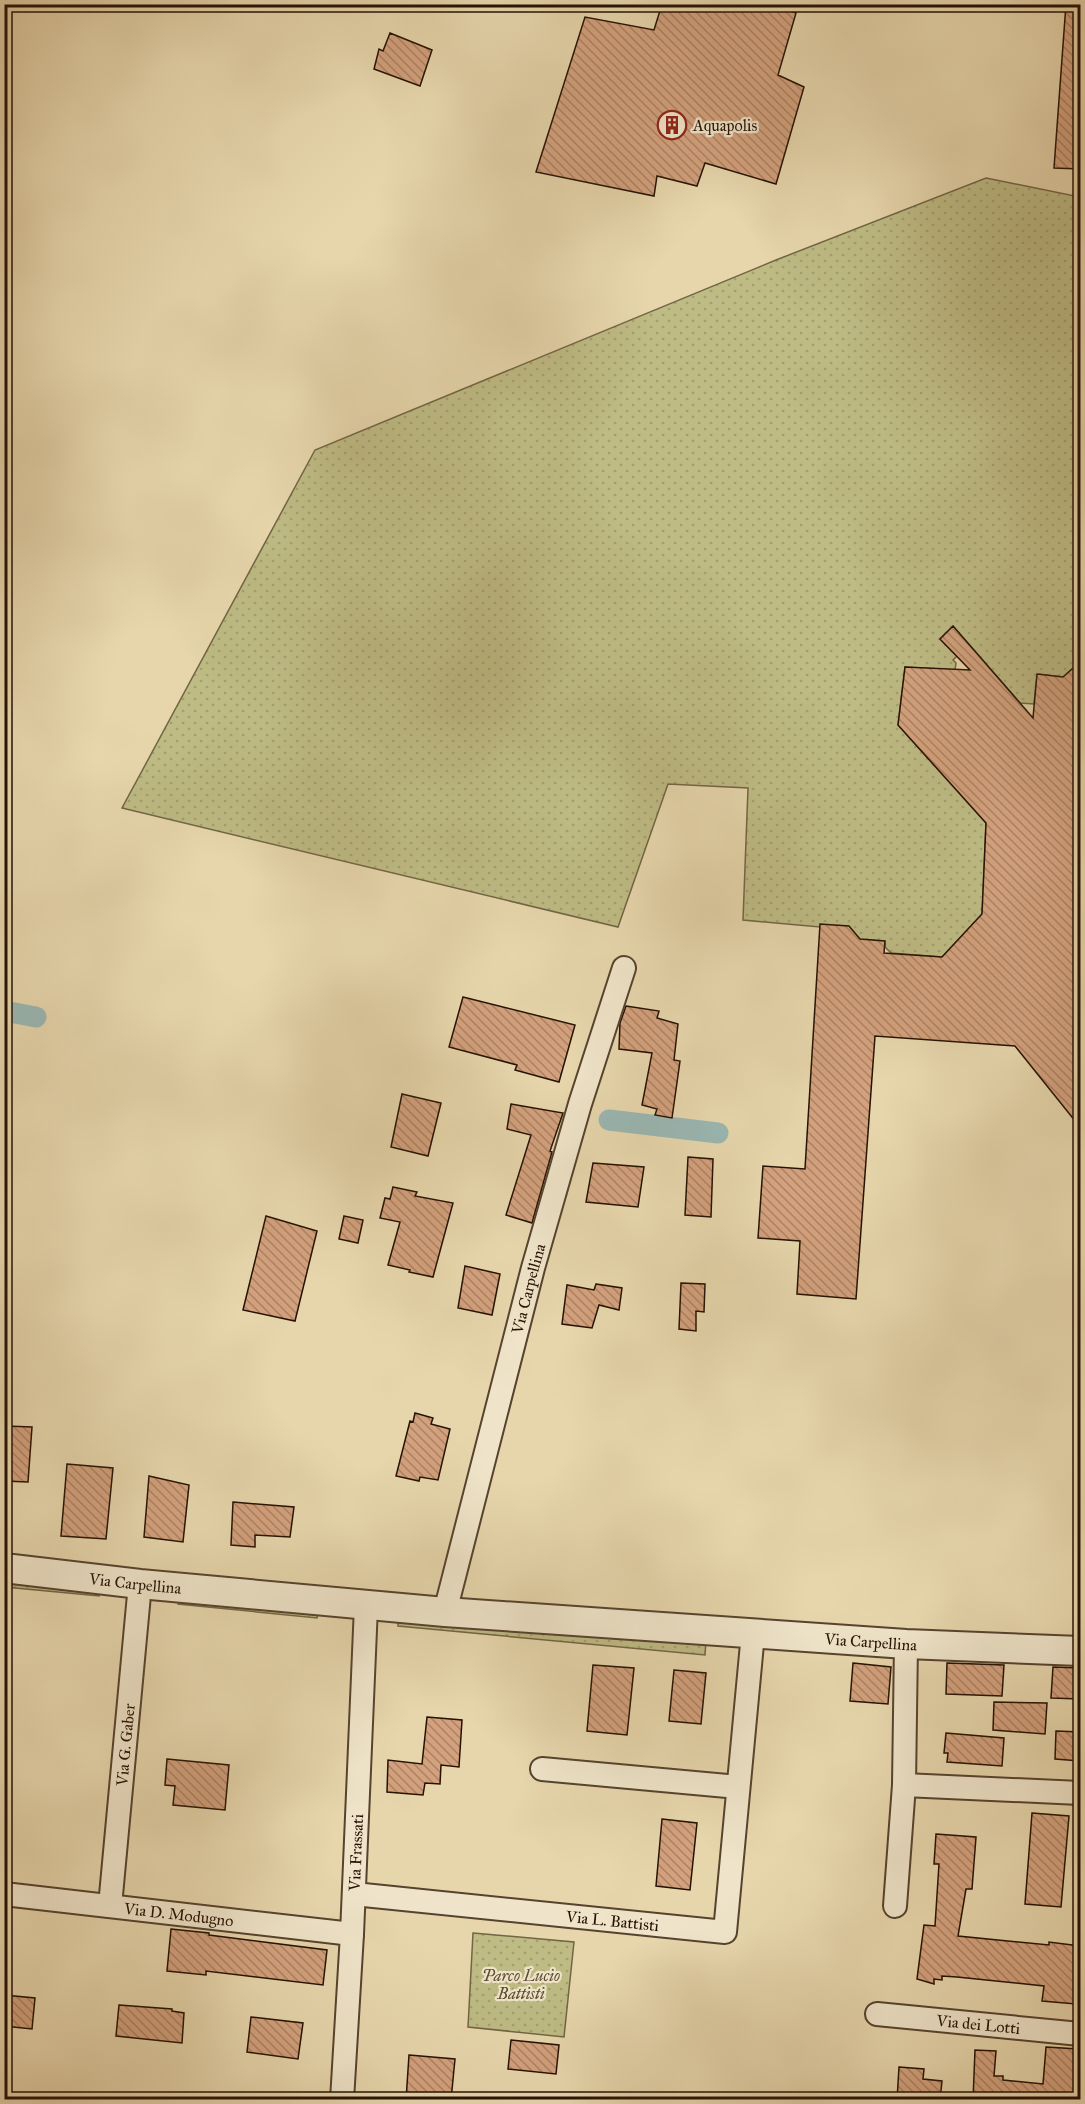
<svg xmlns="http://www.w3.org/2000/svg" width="1085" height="2104" font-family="'IM FELL Great Primer',serif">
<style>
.grass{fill:url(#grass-dots);stroke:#726644;stroke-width:1.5}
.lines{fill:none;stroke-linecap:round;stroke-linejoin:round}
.canal{stroke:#9ab7b3;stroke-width:21}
.building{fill:url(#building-back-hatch);stroke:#261204;stroke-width:1.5}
.minor-casing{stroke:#56432e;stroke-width:26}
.tertiary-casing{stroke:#56432e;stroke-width:32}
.minor{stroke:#efe4c9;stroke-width:22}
.tertiary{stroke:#efe4c9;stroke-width:28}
.labels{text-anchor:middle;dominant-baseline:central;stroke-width:4.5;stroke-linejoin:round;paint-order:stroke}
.poi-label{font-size:16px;fill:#261204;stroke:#efe4c9;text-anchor:start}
.street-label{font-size:16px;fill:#261204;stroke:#efe4c9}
.park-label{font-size:16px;font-style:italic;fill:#5b4d31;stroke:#efe4c9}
</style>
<defs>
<pattern id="grass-dots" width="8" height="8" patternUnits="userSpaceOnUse" patternTransform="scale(1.5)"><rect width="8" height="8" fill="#bebb84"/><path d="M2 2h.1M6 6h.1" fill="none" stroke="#a3a070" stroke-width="1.8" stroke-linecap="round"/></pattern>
<pattern id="building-back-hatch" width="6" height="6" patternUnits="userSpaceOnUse" patternTransform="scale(1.5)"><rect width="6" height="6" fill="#d3a17d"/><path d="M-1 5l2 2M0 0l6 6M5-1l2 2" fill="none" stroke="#ab8264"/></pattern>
</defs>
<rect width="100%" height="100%" fill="#e7d6ac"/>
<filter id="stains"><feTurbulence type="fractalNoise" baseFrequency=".00333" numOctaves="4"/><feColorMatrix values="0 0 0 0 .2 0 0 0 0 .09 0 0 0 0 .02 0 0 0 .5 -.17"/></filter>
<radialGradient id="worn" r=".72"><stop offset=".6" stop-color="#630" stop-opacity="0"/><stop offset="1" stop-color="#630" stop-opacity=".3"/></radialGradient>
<path class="grass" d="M986,178L1080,197V662L1063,677L1039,674L1037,676L1034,704L1020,703L953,626L940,639L957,656L953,660L956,663L955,670L905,667L898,725L986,823L982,914L942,957L891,953L885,947V943L882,941L869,940L867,942L822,925L820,927L743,920L748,788L668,784L618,927L122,808L315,450L776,260Z
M5,1580L99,1592V1596L5,1587Z
M179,1599L318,1613L317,1618L178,1604Z
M398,1621L706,1640L705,1655L398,1626Z
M473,1933L574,1942L564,2037L468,2027Z"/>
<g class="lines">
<path class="canal" d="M4,1011L36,1017
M609,1120L718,1133"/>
</g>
<path class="building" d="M662,4H695L719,10L722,4H771L796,13L778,75L804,87L776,184L705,163L697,186L657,176L654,196L536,172L585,17L654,30Z
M1066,4H1080V169L1054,168Z
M390,33L432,50L420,86L374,69L379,49L383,51Z
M953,626L1033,718L1037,674L1063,677L1080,662V1127L1015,1046L875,1036L856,1299L797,1294L800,1241L758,1238L763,1166L805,1169L820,924L849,926L860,939L885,941L884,953L942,957L982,914L986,823L898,725L905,667L970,670L940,639Z
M463,997L575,1025L559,1082L515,1070L517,1065L449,1047Z
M626,1006L659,1011L657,1018L678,1024L674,1060L680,1061L672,1118L655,1115L657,1109L642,1105L652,1053L619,1049L620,1023Z
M402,1094L441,1103L428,1156L391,1147Z
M511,1104L563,1113L550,1151L552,1152L532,1223L506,1215L531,1135L507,1129Z
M688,1157L713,1159L711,1217L685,1215Z
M593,1163L644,1167L638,1207L586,1202Z
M393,1187L417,1192L415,1196L453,1203L433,1277L409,1272L410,1270L388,1265L400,1222L380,1218L385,1198L390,1199Z
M266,1216L317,1231L295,1321L243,1310Z
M344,1216L363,1220L358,1243L339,1239Z
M465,1266L500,1274L492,1315L458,1308Z
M681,1283L705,1284L704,1312L696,1311V1331L679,1329Z
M596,1284L622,1288L619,1310L599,1305L592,1328L562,1324L567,1285L594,1290Z
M415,1413L433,1418L431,1424L450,1429L438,1480L420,1477L419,1481L396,1476L410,1421L413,1422Z
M6,1426L32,1427L28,1482L4,1481Z
M67,1464L113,1468L106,1539L61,1536Z
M149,1476L189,1485L183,1542L144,1537Z
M233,1502L294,1507L290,1537L255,1535V1547L231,1545Z
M853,1663L891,1667L888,1704L850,1701Z
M947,1663L1004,1665L1002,1696L946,1694Z
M593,1665L634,1668L627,1735L587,1731Z
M1053,1667L1080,1668V1699L1051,1698Z
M674,1670L706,1673L701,1724L669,1721Z
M994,1702L1047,1703L1045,1734L993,1730Z
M427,1717L462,1720L459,1767L441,1765L440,1784L425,1783L423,1795L387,1792L388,1760L422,1764Z
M1056,1731L1080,1732V1761L1055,1759Z
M946,1733L1004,1738L1002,1766L947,1762L948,1753H944Z
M167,1759L229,1765L225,1810L173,1805L175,1786L165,1785Z
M1032,1813L1069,1816L1061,1907L1025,1904Z
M662,1819L697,1823L690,1890L656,1886Z
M936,1834L976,1837L972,1889H966L958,1936L1049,1945V1942L1080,1946L1076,2004L1042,2001L1044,1986L957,1977L942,1976V1980L934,1979V1984L917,1979L924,1925L935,1926L939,1864H934Z
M171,1929L209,1933V1935L327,1950L323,1985L206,1971V1975L167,1971Z
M4,1995L35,1998L32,2029L4,2026Z
M119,2005L172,2009V2011L184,2013L182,2043L116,2036Z
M251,2017L303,2023L298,2059L247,2052Z
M511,2040L559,2045L556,2074L508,2069Z
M1046,2047L1078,2049L1073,2100H973L975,2050L996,2051L994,2076H1003V2080L1043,2084Z
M409,2055L455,2059L451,2100H406Z
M899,2067L924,2069L923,2079L942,2081L940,2100H897Z"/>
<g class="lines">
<g class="minor-casing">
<g id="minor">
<path id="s1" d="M445,1612L533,1268L580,1104L624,968"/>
<path d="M542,1769L738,1787"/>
<path d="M904,1785L1080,1793"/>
<path id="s2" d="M4,1894L352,1934"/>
<path id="s3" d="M354,1894L725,1932L753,1633"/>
<path id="s4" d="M110,1906L140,1584"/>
<path d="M895,1906L904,1785L906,1644"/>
<path id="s5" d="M877,2014L1080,2034"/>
<path id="s6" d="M342,2100L352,1934L366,1606"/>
</g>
</g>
<g class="tertiary-casing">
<g id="tertiary">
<path id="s7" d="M4,1568L140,1584L445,1612L906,1644L1080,1651"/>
</g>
</g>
<use href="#minor" class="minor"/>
<use href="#tertiary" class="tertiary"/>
</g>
<defs>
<g id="building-ring" transform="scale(1.5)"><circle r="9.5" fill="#efe4c9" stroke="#8f2418" stroke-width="1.5"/><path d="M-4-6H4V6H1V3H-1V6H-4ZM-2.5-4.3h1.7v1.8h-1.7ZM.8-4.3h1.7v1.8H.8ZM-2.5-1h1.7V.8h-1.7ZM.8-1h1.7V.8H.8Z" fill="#8f2418"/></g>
</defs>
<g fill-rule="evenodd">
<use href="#building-ring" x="672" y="125"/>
</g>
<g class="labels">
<g class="poi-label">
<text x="693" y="125">Aquapolis</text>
</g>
<g class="street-label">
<text stroke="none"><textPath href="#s1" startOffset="334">Via Carpellina</textPath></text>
<text stroke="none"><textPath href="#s7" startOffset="132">Via Carpellina</textPath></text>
<text stroke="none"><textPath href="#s7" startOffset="870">Via Carpellina</textPath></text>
<text stroke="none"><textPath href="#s4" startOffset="162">Via G. Gaber</textPath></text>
<text stroke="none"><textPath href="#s6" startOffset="248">Via Frassati</textPath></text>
<text stroke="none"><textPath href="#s2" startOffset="176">Via D. Modugno</textPath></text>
<text stroke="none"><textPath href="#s3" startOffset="260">Via L. Battisti</textPath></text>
<text stroke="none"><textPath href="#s5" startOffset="102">Via dei Lotti</textPath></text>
</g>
<g class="park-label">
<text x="521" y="1975">Parco Lucio<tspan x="521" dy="18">Battisti</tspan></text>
</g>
</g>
<rect width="1085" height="2104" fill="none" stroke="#e7d6ac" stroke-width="24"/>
<rect x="6" y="6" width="1073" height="2092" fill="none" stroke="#261204" stroke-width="3"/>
<rect x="12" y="12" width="1061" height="2080" fill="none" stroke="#261204" stroke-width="1.5"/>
<rect width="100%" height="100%" filter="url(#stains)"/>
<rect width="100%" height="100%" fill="url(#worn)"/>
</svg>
